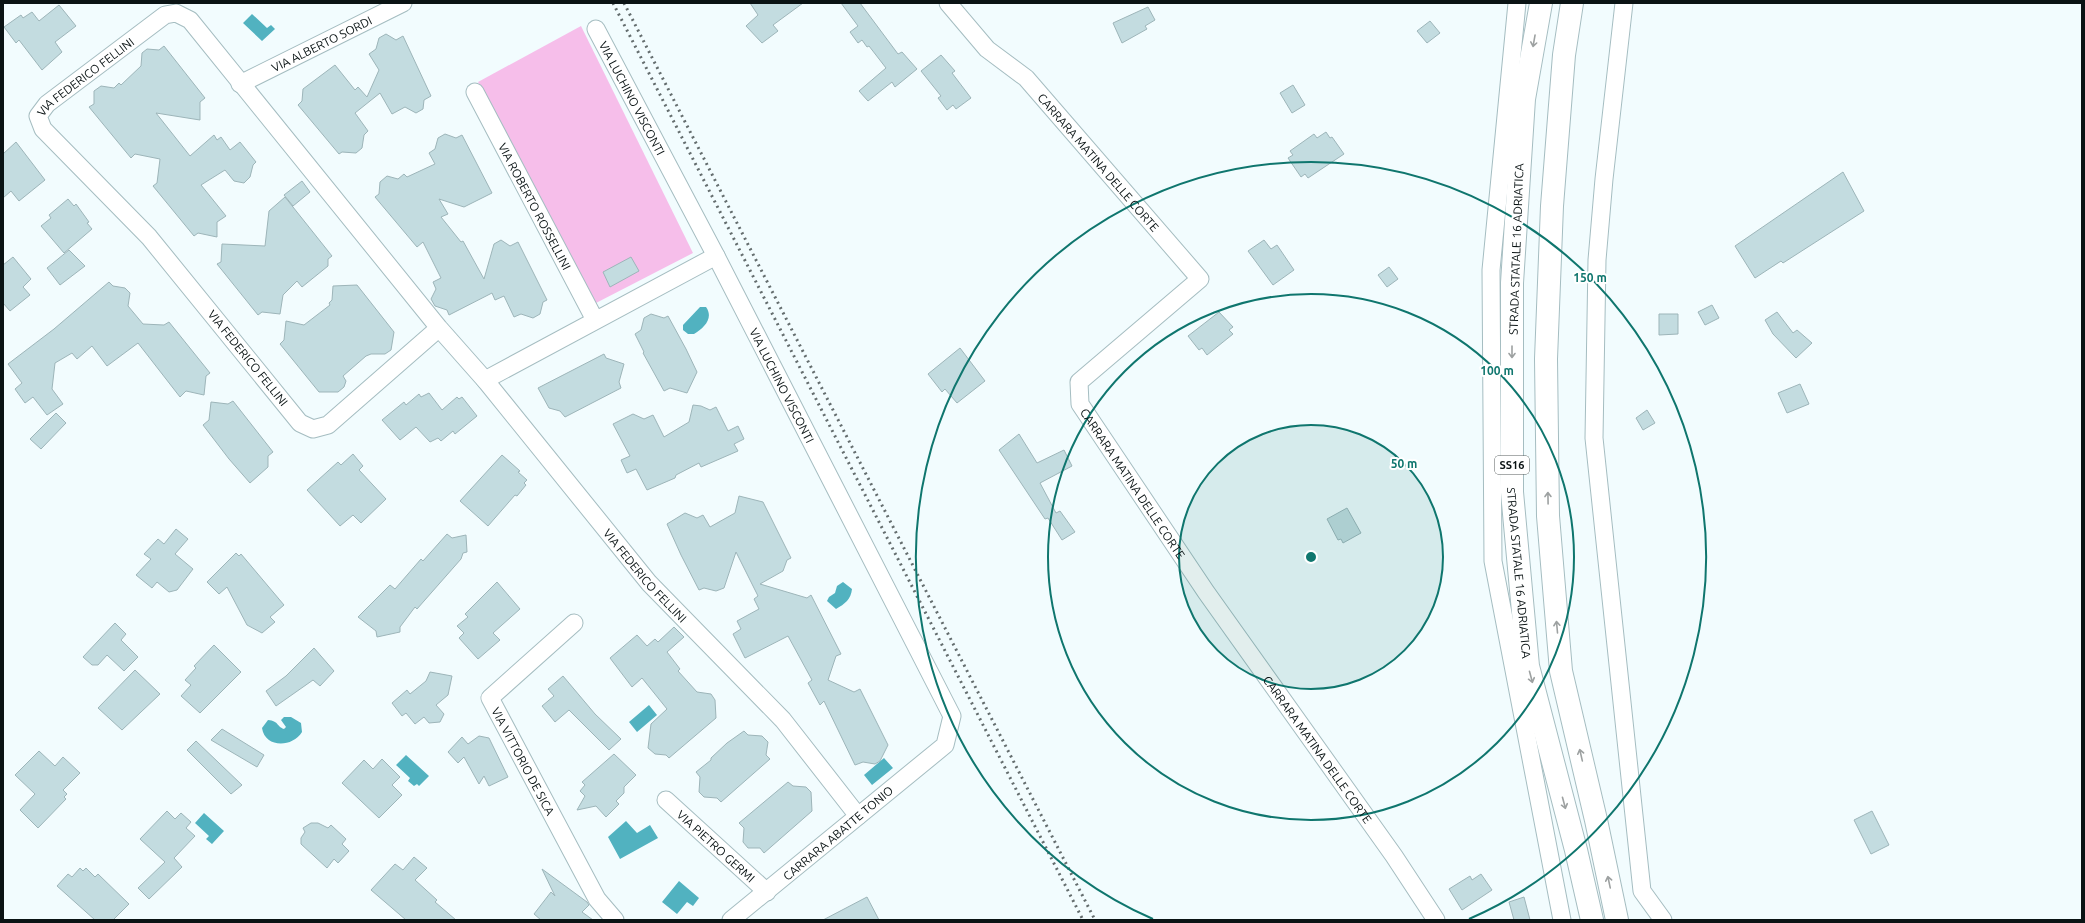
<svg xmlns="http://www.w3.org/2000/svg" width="2085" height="923" font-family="Ubuntu,sans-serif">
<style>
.green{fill:#f6beea}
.water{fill:#51b2c0}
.building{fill:#c3dce0;stroke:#9db5b9}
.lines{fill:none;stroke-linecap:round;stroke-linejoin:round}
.minor-casing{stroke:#a5bdc1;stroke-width:19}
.highway-casing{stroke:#a5bdc1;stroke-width:24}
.minor{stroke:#fff;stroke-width:17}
.highway{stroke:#fff;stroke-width:22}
.rail{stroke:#646d6e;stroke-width:3;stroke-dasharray:2 4;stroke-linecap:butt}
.oneway{stroke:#9da1a1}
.ring{fill:none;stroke:#0f766e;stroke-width:2}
.labels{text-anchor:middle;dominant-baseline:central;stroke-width:4;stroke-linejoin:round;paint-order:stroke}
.shield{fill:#fff;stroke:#545a5a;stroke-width:1}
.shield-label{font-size:11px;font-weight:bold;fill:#0a1314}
.street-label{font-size:12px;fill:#0a1314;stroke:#fff}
.centre{fill:#0f766e;stroke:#fff;stroke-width:2}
.ring-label{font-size:12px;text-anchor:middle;font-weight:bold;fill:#0f766e;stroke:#fff;stroke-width:4;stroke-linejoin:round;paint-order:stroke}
</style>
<rect width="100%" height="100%" fill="#f2fcfe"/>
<path class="green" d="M581,26L693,253L596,303L478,82Z"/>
<path class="water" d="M252,14L267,28L271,25L275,29L262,41L243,23Z
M700,307H706C714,318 704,328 694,334H688L683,330V325Z
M843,582L852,589C851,599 845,604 836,609L827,601L829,597L835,593L837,586Z
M649,705L657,715L637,732L629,722Z
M284,717H291L301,723L302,732C292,748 265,748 262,728L268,720C279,721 276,726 284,729L286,727L281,720Z
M406,755L429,776L419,786L417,784L414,786L408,781L410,778L396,765Z
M884,758L893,768L872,785L864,775Z
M204,813L224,831L212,844L206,839L209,836L195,823Z
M626,821L637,833L650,825L658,838L620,859L608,837Z
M679,881L699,898L693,906L687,902L677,914L662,902Z"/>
<path class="building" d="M750,3H803L773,25L778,31L762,43L746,26L758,15Z
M841,3H860L898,54L902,52L917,69L895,87L892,82L868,101L859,91L886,68L869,46L867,47L862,40L858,43L850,32L858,26Z
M59,5L76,26L55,42L62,52L42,70L19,40L16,43L4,27L21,15L23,18L32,12L39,21Z
M1148,7L1155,20L1145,26L1147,29L1122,43L1113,23Z
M1430,21L1440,33L1427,43L1417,31Z
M386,34L396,40L403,36L431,96L424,100L423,109L416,113L405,107L392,114L380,93L355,113L368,131L364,135L362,148L356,153L342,152L339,154L298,105L302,101L303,89L335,65L355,90L358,87L367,97L379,70L369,54L376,49L379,38Z
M164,46L205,98L200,102V120L156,113L190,156L214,135L217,140L221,137L230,150L240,142L256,162L253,165L250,177L244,183L234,181L225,170L201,185L226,216L217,222V237L198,233L194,236L153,186L157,183L160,159L135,154L131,158L89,107L94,104V91L101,86L114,88L119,83L121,85L141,66L142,53L147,49L159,50Z
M941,55L955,71L952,73L971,98L956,109L953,105L947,110L938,98L941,96L921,71Z
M1293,85L1305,105L1292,113L1280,93Z
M1326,132L1330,138L1332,137L1344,154L1308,178L1305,174L1301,177L1288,158L1293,155L1290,151L1314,134L1317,138Z
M445,134L456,138L462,135L492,193L464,207L439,199L448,214L441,217L461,242L463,241L484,279L494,244L501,240L510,246L518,242L547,300L543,302L540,314L533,318L521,314L514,317L504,296L495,300L492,293L449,315L447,310L435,306L431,299L436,289L433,282L441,278L423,242L417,247L375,197L379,194L380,182L387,176L398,179L404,174L407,177L435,164L429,153L435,149L438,138Z
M16,142L45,180L19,201L11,191L3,198V154Z
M1843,172L1864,211L1783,263L1781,261L1755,278L1735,246Z
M302,181L310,192L293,206L284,195Z
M285,197L332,256L328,259V266L302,287L297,281L283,295L280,314L262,312L258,315L217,264L221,262L222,244L265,246L269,211Z
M68,199L74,206L76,204L89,222L87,223L92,229L64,253L41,226L51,218L49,215Z
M1264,240L1271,249L1277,245L1294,270L1273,285L1248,251Z
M69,250L85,266L60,285L47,268Z
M13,257L31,279L23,287L30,295L10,311L3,303V265Z
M631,257L639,271L610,287L603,272Z
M1389,267L1398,279L1387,287L1378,275Z
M109,282L113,286L125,288L130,293L128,306L143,324L164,325L169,322L210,373L206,376L204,395L186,391L180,397L138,343L107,366L92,346L77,359L72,353L55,363L52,389L63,404L47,415L33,397L25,403L15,389L22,383L8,364L54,329Z
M357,285L394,332L391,350L385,354H371L366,356L343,376L346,381L344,387L338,392H319L280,344L284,340L286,321L304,325L330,305L329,303L332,300L333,286Z
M1712,305L1719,318L1705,325L1698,312Z
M1219,312L1233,327L1229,330L1233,334L1207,355L1202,348L1199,350L1188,336Z
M1777,312L1793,333L1797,330L1812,343L1796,358L1773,334L1765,320Z
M651,314L664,318L668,316L686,349L697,372L687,393L670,388L664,391L643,353L644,352L635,334L641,330L644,318Z
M1659,314H1678V334L1659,335Z
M960,348L985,381L957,403L945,389L942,392L928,374Z
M604,354L606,358L624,364L619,382L621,388L565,417L560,411L549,408L538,388Z
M1800,384L1809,404L1787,413L1778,393Z
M429,393L442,410L457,397L459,399L462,397L477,416L455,434L453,431L441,441L438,438L430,442L416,427L400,440L382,420L404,402L406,405L419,394L421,397Z
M233,401L273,452L268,456V467L250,483L229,459L203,425L209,420L211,402L228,404Z
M693,405L701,406L710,410L716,407L728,431L738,426L744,439L734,444L738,451L701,467L699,463L676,475L675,478L647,490L636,469L627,473L621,460L630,456L613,424L633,414L644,419L653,415L664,437L689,422Z
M1647,410L1655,423L1643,430L1636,418Z
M56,413L66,423L41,449L30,439Z
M1019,434L1037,463L1064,450L1072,466L1040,483L1056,513L1060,511L1075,532L1062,540L1048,518L1045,519L999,450Z
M353,454L363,466L359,470L386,499L361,523L353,515L340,526L307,490L338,462L341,465Z
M502,455L520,471L518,472L527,480L524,483L526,485L517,496L515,495L488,526L460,501Z
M739,496L763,502L791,558L787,560L783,571L760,584L807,598L811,595L841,654L836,656L828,680L854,692L860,689L888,745L880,761L875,764L863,762L855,765L824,701L820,705L808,683L812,680L788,636L745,658L733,634L741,629L737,621L759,609L754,599L758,596L736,552L724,588L716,591L704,588L699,590L681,555L667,524L685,513L697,518L703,515L710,527L735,513Z
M1347,508L1361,533L1343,543L1341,539L1338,540L1327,519Z
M176,529L188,539L175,554L193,569L177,590L169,592L157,582L152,588L136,575L151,559L144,554L158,539L164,544Z
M447,534L452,538L466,535L467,552L463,553L461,559L417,609L415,607L400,627V632L377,637L376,631L358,617L390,585L395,589L421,559L423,561Z
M236,553L239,556L241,554L284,605L270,617L275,622L262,633L247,625L227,587L219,594L207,582Z
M497,582L520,609L493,633L500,640L478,659L459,638L464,633L457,626L468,617L465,614Z
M115,623L126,634L121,640L138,657L124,671L107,655L98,665H92L83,657Z
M674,627L684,637L667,652L680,669L678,671L697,692L711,694L715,700L716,718L669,758L666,755L655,754L648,748L651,724L667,709L642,678L632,687L610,658L637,635L647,646L655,639L658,642Z
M214,645L241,672L200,713L181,696L191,685L185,680L196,668L194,666Z
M314,648L334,671L320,686L313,680L276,706L266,691L286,676Z
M135,670L160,694L122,730L98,708Z
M430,672L452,676L448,695L436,705L444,714L440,722L429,723L424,717L415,724L406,713L402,716L392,703L407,690L410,694L426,681Z
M563,676L595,714L621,739L609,750L569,710L555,722L542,706L554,696L548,689Z
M222,729L264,755L257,767L211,740Z
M744,731L748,735L762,736L768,742L766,755L770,759L721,802L717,798L704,797L699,792L700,777L696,772L711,760V758L727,743Z
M479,736L489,738L508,777L489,786L484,776L479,784L464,757L458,763L448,752L462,737L468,744Z
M196,741L242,785L231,794L187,750Z
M39,751L55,766L63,757L80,773L63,790L67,794L64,797L66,799L38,828L20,810L35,794L15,775Z
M614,754L636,775L624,787V793L616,801L619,804L606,817L596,806L577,810L585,796L580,791L585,785L582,782Z
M382,759L400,777L392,785L402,795L379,818L342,783L364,760L373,769Z
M788,782L793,786L806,787L811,792L812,811L764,853L760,848H748L743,842L744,828L739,823Z
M167,811L175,819L181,813L191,822L186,828L195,836L174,858L182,867L149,899L138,888L165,862L140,839Z
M1872,811L1889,845L1871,854L1854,820Z
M311,823H318L328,828L331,825L346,839L342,844L349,851L338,863L334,859L327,868L301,844V838L305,832L303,828Z
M414,857L427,868L415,880L437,900L435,902L456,920H406L371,890L395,864L403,870Z
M80,868L83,871L86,868L95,877L98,874L129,904L113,920H95L57,886L68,874L72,877Z
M542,869L587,902L589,905L582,912L593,920H541L534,914L551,892L555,896Z
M1481,874L1492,890L1462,910L1449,889L1470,876L1472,880Z
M867,897L879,920H823Z
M1524,897L1530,920H1514L1509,902Z"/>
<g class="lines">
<g class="minor-casing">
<g id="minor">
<path id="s1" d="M948,3L987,49L1026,78L1200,279L1079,382L1080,404L1206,592L1394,856L1436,920"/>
<path d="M1517,3L1491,270L1493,561L1562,920"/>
<path d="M1624,3L1604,179L1597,260L1594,438L1642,891L1663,920"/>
<path id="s2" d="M596,29L716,256L952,716L945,745L731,920"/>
<path id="s3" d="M240,84L403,3"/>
<path id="s4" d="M475,92L595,320"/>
<path id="s5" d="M439,328L328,425L313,429L300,423L149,237L43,129L38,116L47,104L165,15L176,13L190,20L439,328L485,380L649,583L783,720L858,816"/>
<path d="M485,380L716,256"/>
<path id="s6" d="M574,623L490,698L597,899L615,920"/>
<path id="s7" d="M666,800L767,892"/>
</g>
</g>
<g class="highway-casing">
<g id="highway">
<path id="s8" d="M1541,3L1524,99L1512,283V492L1528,666L1576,850L1592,920"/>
<path d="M1572,3L1564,55L1552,206L1546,359L1548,516L1561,671L1596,820L1617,920"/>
</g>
</g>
<use href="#minor" class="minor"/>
<use href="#highway" class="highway"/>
<path class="rail" d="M613,3L1083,920
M624,3L1095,920"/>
</g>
<defs><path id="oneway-shaft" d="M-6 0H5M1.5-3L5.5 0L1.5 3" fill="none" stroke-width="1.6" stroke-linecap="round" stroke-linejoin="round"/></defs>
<g class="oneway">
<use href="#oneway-shaft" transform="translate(1534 41) rotate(100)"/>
<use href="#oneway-shaft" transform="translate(1512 352) rotate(90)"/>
<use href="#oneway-shaft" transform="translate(1548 498) rotate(-91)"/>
<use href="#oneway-shaft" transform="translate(1557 627) rotate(-95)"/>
<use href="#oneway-shaft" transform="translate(1531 677) rotate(75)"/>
<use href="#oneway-shaft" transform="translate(1581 755) rotate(-103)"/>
<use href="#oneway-shaft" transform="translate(1564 803) rotate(75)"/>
<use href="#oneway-shaft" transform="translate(1609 882) rotate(-102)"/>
</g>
<circle cx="1311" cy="557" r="132" fill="#0f766e" fill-opacity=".12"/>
<g class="ring">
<circle cx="1311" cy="557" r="132"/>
<circle cx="1311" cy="557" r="263"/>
<path d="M1153 919A395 395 0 1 1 1469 919"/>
</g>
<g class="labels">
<rect class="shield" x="1495" y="456" width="34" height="18" rx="3"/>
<g class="shield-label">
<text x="1512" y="465">SS16</text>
</g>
<g class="street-label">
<text stroke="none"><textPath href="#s3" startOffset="91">VIA ALBERTO SORDI</textPath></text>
<text stroke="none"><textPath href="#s5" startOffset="644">VIA FEDERICO FELLINI</textPath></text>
<text stroke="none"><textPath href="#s2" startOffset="78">VIA LUCHINO VISCONTI</textPath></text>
<text stroke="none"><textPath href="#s1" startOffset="220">CARRARA MATINA DELLE CORTE</textPath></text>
<text stroke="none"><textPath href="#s4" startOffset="129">VIA ROBERTO ROSSELLINI</textPath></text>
<text transform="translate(1516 249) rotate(-88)">STRADA STATALE 16 ADRIATICA</text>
<text transform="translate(248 358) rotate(51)">VIA FEDERICO FELLINI</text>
<text stroke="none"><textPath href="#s2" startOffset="402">VIA LUCHINO VISCONTI</textPath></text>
<text stroke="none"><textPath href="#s1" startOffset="651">CARRARA MATINA DELLE CORTE</textPath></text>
<text stroke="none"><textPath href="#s8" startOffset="572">STRADA STATALE 16 ADRIATICA</textPath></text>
<text stroke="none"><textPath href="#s5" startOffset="1490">VIA FEDERICO FELLINI</textPath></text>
<text stroke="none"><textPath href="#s1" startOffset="975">CARRARA MATINA DELLE CORTE</textPath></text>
<text stroke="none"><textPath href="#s6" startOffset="184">VIA VITTORIO DE SICA</textPath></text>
<text transform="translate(838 833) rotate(-40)">CARRARA ABATTE TONIO</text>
<text stroke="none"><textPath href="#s7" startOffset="68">VIA PIETRO GERMI</textPath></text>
</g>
</g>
<circle cx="1311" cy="557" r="6" class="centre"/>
<g class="ring-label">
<text x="1590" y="282">150 m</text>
<text x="1497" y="375">100 m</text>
<text x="1404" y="468">50 m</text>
</g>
<rect width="2085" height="923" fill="none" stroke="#0a1314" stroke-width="8"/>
</svg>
